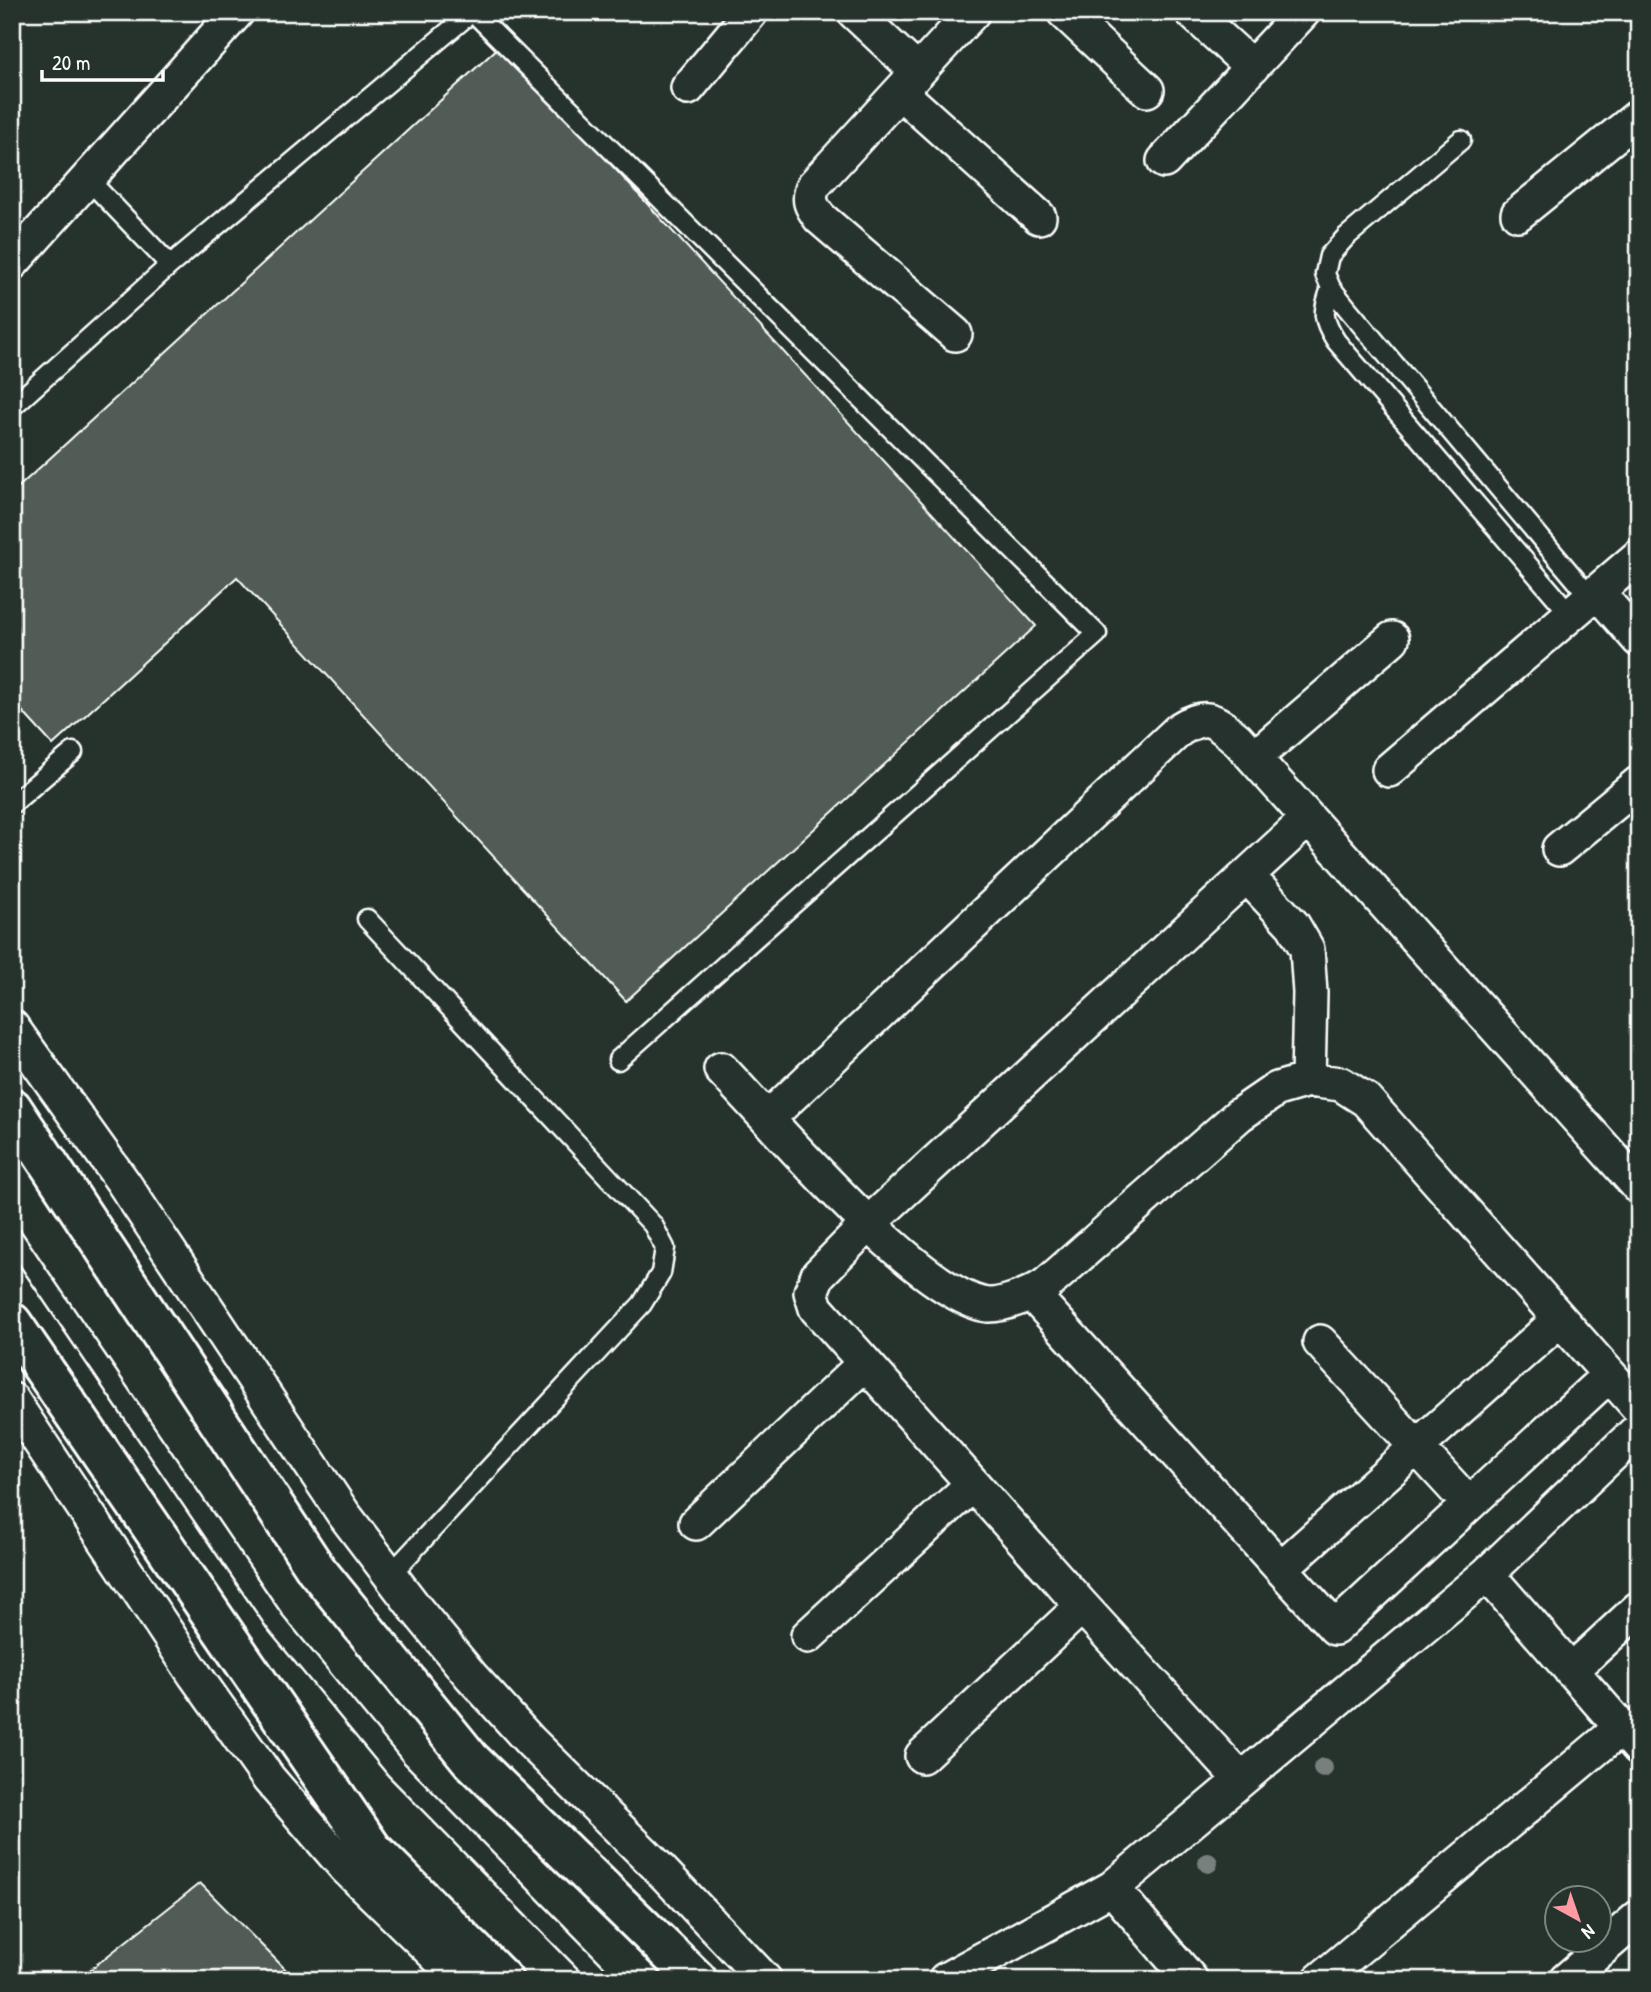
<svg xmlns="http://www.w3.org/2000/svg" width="1651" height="1992" font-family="'Patrick Hand',sans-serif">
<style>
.building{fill:#515c57;stroke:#fff;stroke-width:2}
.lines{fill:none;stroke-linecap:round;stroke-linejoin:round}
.lane-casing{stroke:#fff;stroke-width:23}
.street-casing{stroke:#fff;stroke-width:38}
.secondary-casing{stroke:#fff;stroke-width:44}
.lane{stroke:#26332d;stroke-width:18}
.street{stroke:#26332d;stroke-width:33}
.secondary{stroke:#26332d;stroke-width:38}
.tree{fill:#78807d}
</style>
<rect width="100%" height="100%" fill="#26332d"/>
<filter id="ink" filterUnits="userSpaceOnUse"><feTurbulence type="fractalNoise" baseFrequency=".0143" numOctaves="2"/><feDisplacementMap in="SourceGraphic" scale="14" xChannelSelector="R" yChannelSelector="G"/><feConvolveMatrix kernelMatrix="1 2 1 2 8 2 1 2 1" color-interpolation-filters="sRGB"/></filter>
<g filter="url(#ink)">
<path class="building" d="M501,45L1036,626L626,1001L237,577L53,745L12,700V493Z
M200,1883L296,1980H77Z"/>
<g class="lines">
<g class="lane-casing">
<path id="lane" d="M473,12L1097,634L618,1060
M1461,140L1346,237L1329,256L1325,274L1331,288L1348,309L1591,598
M88,179L170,265
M1331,288C1322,312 1322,319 1336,341L1571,615
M12,407L170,265L472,12
M12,804L73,752
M367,919L653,1225L665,1248L661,1273L642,1304L390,1575
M12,1236L275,1622L396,1769L603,1980"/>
</g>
<g class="street-casing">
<path id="street" d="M854,12L918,72
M1064,12L1147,90
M1192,12L1252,67
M688,88L751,12
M900,92L1039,217
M1164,161L1303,12
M1518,214L1639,116
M12,263L237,12
M955,334L820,218C811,206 807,200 814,185L973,12
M1597,592L1639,640
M1254,758L1392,639
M1389,770L1639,556
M1559,849L1639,783
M1247,876L1293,925L1307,949L1310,993L1308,1080
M12,1027L123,1182L343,1513L416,1609L471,1676L530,1741L654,1863L765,1980
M721,1069C772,1122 920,1297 988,1305C1003,1306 1035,1293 1047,1284L1239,1115L1277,1089L1308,1080L1341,1084L1366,1100L1639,1408
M768,1118L1180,729C1208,712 1214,720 1237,739L1639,1187
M1033,1295L1335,1628L1609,1375
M1320,1342L1469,1504
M12,1400L195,1675L269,1779L346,1868L461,1980
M696,1523L865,1363
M1281,1568L1560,1319
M1487,1574L1639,1748
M808,1636L973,1484
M1571,1671L1639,1608
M922,1756L1082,1606
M1241,1780L1082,1606L816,1308L811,1292L818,1275L868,1224L1308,819
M1112,1888L1191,1980
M945,1980L1112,1888L1487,1574L1639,1429
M1320,1980L1621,1728
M1566,1980L1639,1917"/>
</g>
<g class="secondary-casing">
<path id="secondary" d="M12,1108L316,1569L470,1759L697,1980
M12,1323L372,1849L503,1980"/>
</g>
<use href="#lane" class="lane"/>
<use href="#street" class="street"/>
<use href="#secondary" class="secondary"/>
</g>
<g class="tree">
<circle cx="1323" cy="1768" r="10"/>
<circle cx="1208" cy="1863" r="10"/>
</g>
</g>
<rect width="1651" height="1992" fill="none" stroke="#26332d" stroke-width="42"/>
<rect x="21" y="21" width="1609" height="1950" fill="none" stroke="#fff" stroke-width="2.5" filter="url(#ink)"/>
<g transform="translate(1578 1919) rotate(140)"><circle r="33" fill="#26332d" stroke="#7d8581" stroke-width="2"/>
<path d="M0-5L12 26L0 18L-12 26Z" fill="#ff9aa2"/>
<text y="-10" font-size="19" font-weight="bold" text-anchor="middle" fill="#ffffff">N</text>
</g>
<path d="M42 70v10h121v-10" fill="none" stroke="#ffffff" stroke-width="3.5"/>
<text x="52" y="70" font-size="21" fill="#ffffff" stroke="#26332d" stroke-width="5" paint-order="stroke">20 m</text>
</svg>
